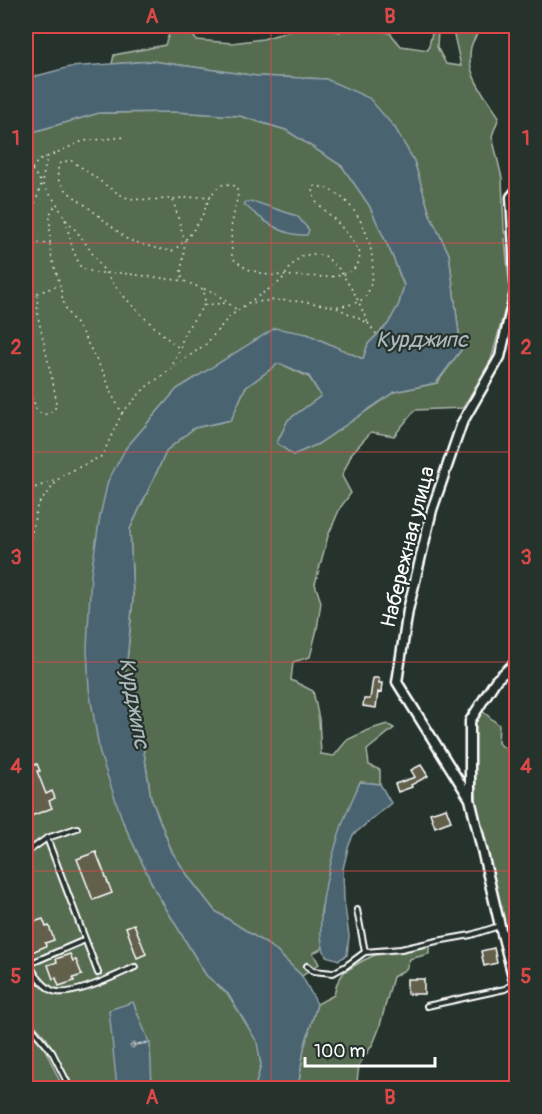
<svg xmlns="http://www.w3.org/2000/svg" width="542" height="1114" font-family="Pangolin,sans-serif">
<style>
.green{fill:#566c51;stroke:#aab6a8;stroke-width:1.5}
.water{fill:#4a646f;stroke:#92a2a9;stroke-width:1.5}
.building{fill:#625f4b;stroke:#fff;stroke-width:1.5}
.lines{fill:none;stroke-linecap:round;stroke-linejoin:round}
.service-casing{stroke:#fff;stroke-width:8}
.minor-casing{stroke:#fff;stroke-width:13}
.path{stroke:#fff;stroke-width:1.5;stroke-dasharray:1.5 4.5;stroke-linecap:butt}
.service{stroke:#26332d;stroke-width:4}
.minor{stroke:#26332d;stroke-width:8}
.grid{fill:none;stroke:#dc4848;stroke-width:1.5;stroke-opacity:0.55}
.labels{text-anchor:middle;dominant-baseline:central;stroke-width:4.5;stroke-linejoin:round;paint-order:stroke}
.street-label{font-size:21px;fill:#fff;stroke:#26332d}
.water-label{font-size:22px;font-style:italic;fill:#aeb9be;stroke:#26332d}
.neatline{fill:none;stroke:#dc4848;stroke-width:2}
.grid-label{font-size:20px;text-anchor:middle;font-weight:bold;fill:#dc4848}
</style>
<rect width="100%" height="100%" fill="#26332d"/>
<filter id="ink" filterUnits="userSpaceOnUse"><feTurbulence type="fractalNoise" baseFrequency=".0167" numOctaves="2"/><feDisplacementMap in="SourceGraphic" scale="12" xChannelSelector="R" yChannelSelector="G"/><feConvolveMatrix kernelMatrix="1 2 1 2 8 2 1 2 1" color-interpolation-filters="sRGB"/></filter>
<g filter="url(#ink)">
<path class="green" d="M167,26H188L196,40L232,43L263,39L307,26H314L340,32L347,26H361L390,33L401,46L428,50L433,29L438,30L437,47L446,64L461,66L452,26H482C478,32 473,40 471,47C465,76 485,94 499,117L492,136L502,178L504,228L510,291L491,360L463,408L415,410L394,436L371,432L352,453L342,476L351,493L340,508L328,536L315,584L321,602L317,629L310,657L293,662L291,680L313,691L319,719L321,754L334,756L347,740L368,730L387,724L394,728L367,750L369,765L380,770V784L360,782L343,823L330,871L321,911L323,948L313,953L319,964L302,976L273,948L215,911L190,879L172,852L151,798L143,746L125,682L133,598L130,529L167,450L194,428L231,420L245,388L279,363L309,377L321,396L288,420L277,443L293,455L318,444L394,392L437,383L461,350L449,254L430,215L414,161L395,128L326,79L257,76L152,61L112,64L114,55L165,45L169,34Z
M177,112L240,116L286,130L342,166L369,205L392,255L404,286L399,304L388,324L368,344L363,359L307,334L255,340L246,347L177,389L126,448L123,822L155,890L206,975L228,994L258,1042L261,1065L255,1088H74L47,1039L26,1015V136L36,131L99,113Z
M481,710L499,725L498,743L516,756V971L479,822L476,799L474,722Z
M429,946V954L410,959L406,969L393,977L379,1029L373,1044L359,1065L357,1082L374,1088H298L304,1048L317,1004L334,995L337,983L344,972L362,961L375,955L400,952Z
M26,1027L44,1047L63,1088H26Z"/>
<path class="water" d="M152,61L257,76L326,79L369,98L395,128L414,161L430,215L449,254L461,350L436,383L394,392L318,444L293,455L277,443L288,420L321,396L309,376L279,363L245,388L231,420L194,428L167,450L130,529L133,598L125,682L143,746L151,798L172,852L190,879L215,911L273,948L302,976L317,1004L304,1048L298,1088H255L261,1065L257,1042L228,994L206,975L155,890L123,822L100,754L89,689L87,648L91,574L100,516L108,481L126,448L177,389L275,328L307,334L363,359L368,344L388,324L399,304L404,285L392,255L369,205L342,166L286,130L240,116L176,112L99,113L36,131L26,136V80L29,78L70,67Z
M246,202H255L297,216L309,230L307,235C303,235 298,235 293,234C277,231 255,215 244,204Z
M360,782L380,784L391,803L353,835L348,848L343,869L344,900L349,936L347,955L339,960L326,956C311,926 332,856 342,825C347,810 354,796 360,782Z
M133,1002L149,1042L136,1044L133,1043L130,1046L133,1048L136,1045L150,1043L152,1088H117L109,1010Z"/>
<path class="building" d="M373,678H379V683H382L381,693L378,692L376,708L363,706L364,699H370Z
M37,764L40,771H37L46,794L52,791L55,798L49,801L52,808L31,816L26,801V769Z
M421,765L428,776L411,785L412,787L398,792L395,784L415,777L411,770Z
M446,808L451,821L435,827L430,813Z
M96,852L112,893L93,900L77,859Z
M43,919L46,927L49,926L54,940L45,943L46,946L32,952L28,943L26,944V928L29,927L28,924Z
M134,924L146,954L137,958L126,927Z
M494,948L497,963L484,966L481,951Z
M70,954L73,961L76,960L82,975L73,978L74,981L59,986L56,978L53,979L48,965L57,962L56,959Z
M407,979H424V994H407Z"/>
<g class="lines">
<g class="service-casing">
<path id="service" d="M47,838L98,973
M26,853L47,838L77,828
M357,910L365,952
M26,957C31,969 39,982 51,990C68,1000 117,975 135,967
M29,964L85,940
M307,966L313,971L333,973L346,966L365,952L401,949L437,941L471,935L499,926
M427,1006L505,989L514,983
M26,1021L52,1052L70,1088"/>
</g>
<g class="minor-casing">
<path id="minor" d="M516,662L496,680L470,721V799L500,926L516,988
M470,799L397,682L408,610L432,510L462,423L500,357L516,288L511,197L516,191"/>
</g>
<path class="path" d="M32,169L37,162L46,157
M26,171L32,170L57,204L65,219L73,250L81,268L96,273H121L184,281L203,289L205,297L204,305L184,333L180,349L172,366
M211,196C193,197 139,203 125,197C105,187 89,171 70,160L61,163L57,171L59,182L69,193L88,207L128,240L155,248L172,251C184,243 192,233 200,220C206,209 209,191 222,185C227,183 231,185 236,186L238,194L231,228L232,258L247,269L268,275L329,277L343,275L353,270L359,262L360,253L351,238L337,222L316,202L313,193L314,186C352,188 377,241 372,275C371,282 370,291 365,297C357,305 345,305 335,307
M173,200L185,242L181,272L183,280
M66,220C82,235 92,254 105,272C124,300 153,327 179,348
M26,232L42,182L47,157L83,141L126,137
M26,242L50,244L51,255L60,285L63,301L68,313L80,329L97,361L105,375L111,393L122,413L102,456L61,476L37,506L26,563
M50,243V214L56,204
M204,289L214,292L237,310
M26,297L60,285
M205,305L227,303
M368,323L377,335
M26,380L37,411L43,415L49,413L55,409L56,399L54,388L38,317L37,293
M122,413L146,387L206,344L229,317L248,303L276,300L307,302L335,307L368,323L356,296L339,269L325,256L313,254L301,256L292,265L281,281L248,303
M26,495L34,488L56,480
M133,1045L151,1042"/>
<use href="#service" class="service"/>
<use href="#minor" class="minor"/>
</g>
</g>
<path class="grid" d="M271,26V1088M26,243H516M26,452H516M26,662H516M26,871H516"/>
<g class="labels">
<g class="street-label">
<text transform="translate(408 547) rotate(-76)">Набережная улица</text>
</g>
<g class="water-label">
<text x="422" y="340">Курджипс</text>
<text transform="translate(134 703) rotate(80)">Курджипс</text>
</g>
</g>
<rect width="542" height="1114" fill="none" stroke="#26332d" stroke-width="66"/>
<path d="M305 1057v9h130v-9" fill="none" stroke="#ffffff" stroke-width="3"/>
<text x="314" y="1057" font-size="18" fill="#ffffff" stroke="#26332d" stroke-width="4.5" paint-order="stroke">100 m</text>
<rect x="33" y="33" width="476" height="1048" class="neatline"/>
<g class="grid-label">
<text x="152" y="23">A</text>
<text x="390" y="23">B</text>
<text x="16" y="145">1</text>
<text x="526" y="145">1</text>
<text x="16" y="354">2</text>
<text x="526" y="354">2</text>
<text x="16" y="564">3</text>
<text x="526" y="564">3</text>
<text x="16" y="773">4</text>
<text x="526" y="773">4</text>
<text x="16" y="983">5</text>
<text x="526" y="983">5</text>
<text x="152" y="1104">A</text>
<text x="390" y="1104">B</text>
</g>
</svg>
